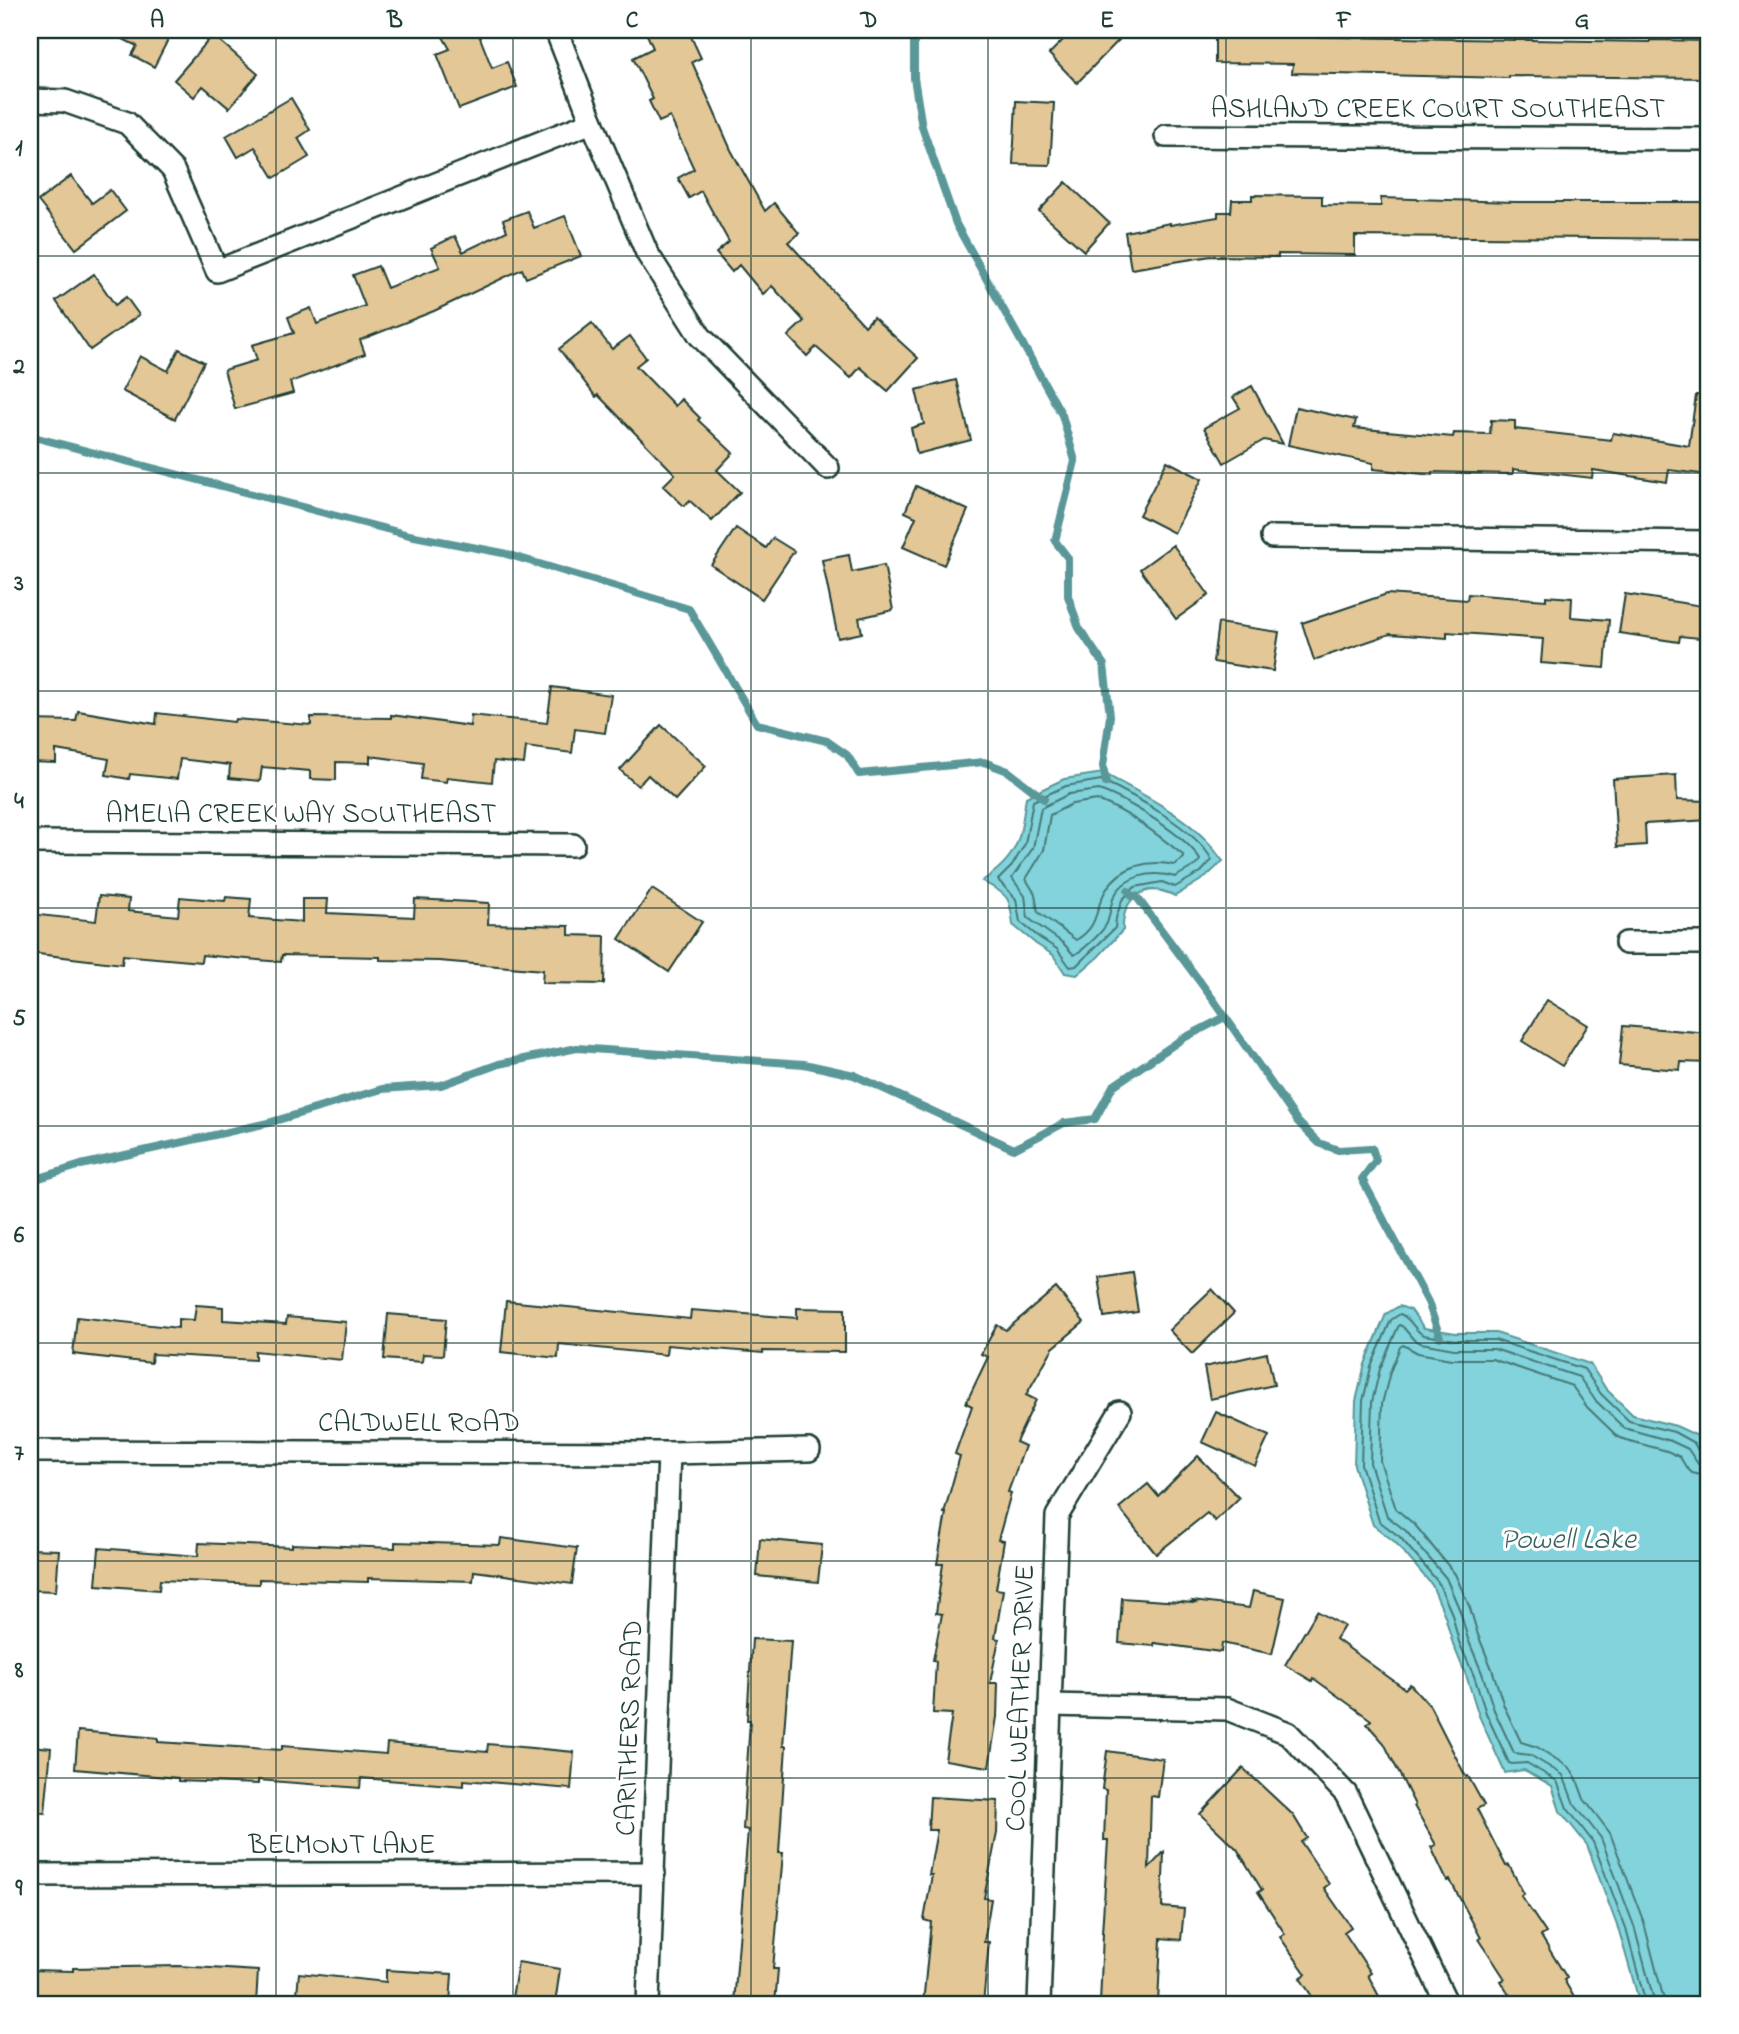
<svg xmlns="http://www.w3.org/2000/svg" width="1739" height="2034" viewBox="0 0 1739 2034" font-family="'Indie Flower',sans-serif">
<style>
.water{fill:#82d3db;stroke:#5a9798;stroke-width:2}
.lines{fill:none;stroke-linecap:round;stroke-linejoin:round}
.shore{stroke:#477977;stroke-width:2}
.stream{stroke:#5a9798;stroke-width:8}
.building{fill:#e3c797;stroke:#1f3d34;stroke-width:2}
.street-casing{stroke:#1f3d34;stroke-width:26}
.street{stroke:#fff;stroke-width:21}
.grid{fill:none;stroke:#1f3d34;stroke-width:2;stroke-opacity:0.55}
.labels{text-anchor:middle;dominant-baseline:central;stroke-width:6;stroke-linejoin:round;paint-order:stroke}
.street-label{font-size:28px;fill:#1f3d34;stroke:#fff}
.water-label{font-size:30px;font-style:italic;fill:#38625e;stroke:#fff}
.neatline{fill:none;stroke:#1f3d34;stroke-width:2.5}
.grid-label{font-size:23px;text-anchor:middle;font-weight:bold;fill:#1f3d34}
</style>
<rect width="100%" height="100%" fill="#fff"/>
<filter id="ink" filterUnits="userSpaceOnUse"><feTurbulence type="fractalNoise" baseFrequency=".0143" numOctaves="2"/><feDisplacementMap in="SourceGraphic" scale="14" xChannelSelector="R" yChannelSelector="G"/><feConvolveMatrix kernelMatrix="1 2 1 2 8 2 1 2 1" color-interpolation-filters="sRGB"/></filter>
<g filter="url(#ink)">
<g class="water">
<path d="M1103,773C1135,790 1181,813 1205,839C1212,846 1217,854 1223,861L1206,877L1175,896C1146,881 1122,897 1123,930L1098,957L1077,975L1065,973L1053,955L1036,944L1013,925C1010,895 1008,896 982,881C1020,856 1020,838 1026,797L1064,779Z"/>
<path d="M1399,1306L1411,1310L1424,1328L1456,1333H1496L1590,1364L1606,1389L1633,1415L1676,1426L1700,1437L1709,1457V2004H1640L1619,1931L1587,1845L1560,1811L1552,1786L1524,1770L1505,1773L1479,1716L1467,1678L1453,1644L1445,1616L1432,1585L1395,1542L1373,1525L1354,1465L1356,1401L1365,1364L1386,1314Z"/>
</g>
<g class="lines">
<g class="shore">
<path d="M1101,780C1133,795 1196,829 1212,860L1201,872L1175,887L1162,882L1135,887L1122,900L1116,918L1115,928L1076,966L1070,967L1057,949L1040,938L1020,922L1016,899L998,880L1012,866L1025,844L1033,801L1066,786Z"/>
<path d="M1099,790C1125,799 1188,836 1200,860L1196,865L1175,877C1153,870 1123,875 1113,899C1110,907 1110,918 1106,925C1100,935 1082,951 1074,955L1063,943L1028,918L1025,896L1012,878L1033,848L1041,808L1069,794Z"/>
<path d="M1097,800C1129,812 1157,834 1183,855L1184,858L1174,865C1149,859 1120,866 1106,890C1094,909 1100,926 1076,940L1038,912L1035,894L1026,879L1044,850L1050,815L1072,804Z"/>
<path d="M1646,2004L1626,1929L1593,1842L1567,1808L1557,1781L1527,1763L1512,1764L1509,1763L1486,1713L1474,1676L1459,1642L1452,1614L1438,1582L1400,1537L1379,1521L1361,1464L1363,1401L1371,1367L1391,1320L1400,1314C1411,1318 1413,1329 1423,1335L1456,1340H1495L1584,1369L1601,1394L1629,1421L1674,1432L1694,1443L1701,1456L1709,1458"/>
<path d="M1655,2004L1634,1926L1601,1838L1574,1804L1563,1775L1530,1755L1514,1753L1494,1710L1482,1673L1468,1639L1460,1611L1446,1578L1406,1531L1387,1516L1370,1463L1372,1402L1380,1369L1398,1327L1400,1325L1403,1327L1414,1340L1421,1343L1454,1349H1494L1579,1377L1595,1400L1624,1428L1671,1441L1688,1449L1698,1464L1709,1467"/>
<path d="M1665,2004L1644,1923L1610,1833L1584,1799L1576,1777L1570,1768L1537,1747L1521,1742L1504,1706L1492,1669L1478,1635L1470,1608L1455,1574L1415,1525L1396,1509L1380,1461L1382,1404L1390,1372L1400,1347L1403,1345L1418,1353L1451,1359H1492L1572,1386L1587,1407L1618,1437L1626,1440L1667,1451L1680,1457L1686,1467L1692,1473L1709,1477"/>
</g>
<g class="stream">
<path d="M914,30V78L922,127L956,224L1062,415L1075,461L1055,541L1068,558V596L1079,628L1104,665L1110,716L1103,766L1106,783"/>
<path d="M30,436L409,535L503,553L689,609L757,724L827,741L847,755L859,774L984,762L1008,771L1044,799"/>
<path d="M1128,891L1132,896H1136L1215,1002L1298,1122L1319,1143L1338,1150L1372,1148L1376,1160L1362,1179L1428,1302L1440,1337"/>
<path d="M30,1181L81,1165L268,1123L382,1089L441,1085L499,1064L577,1048L804,1064L854,1075L1014,1149L1064,1123L1095,1119L1113,1086L1182,1039L1225,1017"/>
</g>
</g>
<g class="building">
<path d="M105,30H173L154,67L132,55L137,46Z"/>
<path d="M439,30H477L492,68L507,62L517,87L459,109L437,54L450,49Z"/>
<path d="M645,30H688L701,58L692,62L731,150L765,211L774,203L799,233L788,242L865,326L873,317L918,358L888,391L860,367L851,378L816,347L807,356L788,336L804,321L772,286L763,294L739,265L732,272L716,253L729,242L701,191L689,198L678,178L694,169L670,117L659,122L649,101L653,99L633,58L653,48Z"/>
<path d="M1073,30H1109L1119,40L1077,83L1049,54Z"/>
<path d="M1215,30H1276V36L1650,42V40L1709,41V78L1509,76V78L1292,73L1293,64L1215,63Z"/>
<path d="M213,35L258,74L229,108L203,86L194,97L174,80Z"/>
<path d="M291,98L310,130L298,138L309,157L274,178L255,147L238,157L226,136Z"/>
<path d="M1016,101L1054,103L1050,165L1013,164Z"/>
<path d="M71,176L92,203L110,190L126,211L76,249L38,201Z"/>
<path d="M1066,182L1109,223L1084,251L1039,211Z"/>
<path d="M1252,195L1322,196V205L1381,206V198L1515,202H1709V239L1355,236V255L1278,254V257L1211,256L1131,269L1125,232L1170,223V225L1218,217V212H1231L1232,200H1252Z"/>
<path d="M527,211L534,228L565,216L581,256L526,278L522,269L434,311L360,340L365,354L290,382L293,393L235,409L224,370L257,360L252,345L294,333L288,317L311,308L317,324L365,306L353,275L378,266L387,288L440,267L431,248L455,236L463,252L507,231L503,220Z"/>
<path d="M94,274L115,305L126,297L139,315L90,350L56,301Z"/>
<path d="M592,323L612,349L630,336L646,358L636,366L675,406L681,399L700,418L698,420L733,453L717,470L740,492L712,521L690,501L684,506L663,486L675,474L598,395L596,397L559,349Z"/>
<path d="M179,349L204,362L175,419L122,391L140,356L168,371Z"/>
<path d="M956,380L971,440L917,454L911,428L924,424L916,390Z"/>
<path d="M1252,386L1283,444L1264,440L1224,463L1204,428L1240,408L1233,397Z"/>
<path d="M1696,395L1709,396V475L1669,470L1667,482L1593,470L1592,478L1513,469V474L1433,472V475L1373,469V463L1288,445L1296,407L1356,420L1354,428L1453,437L1454,433L1490,434L1491,420L1515,421V429L1611,440L1613,433L1689,446Z"/>
<path d="M1167,461L1202,479L1174,533L1139,515Z"/>
<path d="M916,486L968,510L944,565L903,547L916,517L905,512Z"/>
<path d="M736,528L766,548L773,538L794,551L762,599L711,565Z"/>
<path d="M1173,545L1209,595L1176,619L1140,569Z"/>
<path d="M849,555L852,572L884,565L893,610L859,618L862,633L838,638L822,560Z"/>
<path d="M1387,594L1467,600L1468,594L1546,600V596L1572,598L1571,617L1609,620L1605,668L1541,663L1543,639L1447,632V638L1390,634L1314,660L1302,623Z"/>
<path d="M1625,594L1709,607V639L1680,636L1679,642L1619,633Z"/>
<path d="M1218,623L1279,632L1273,671L1213,662Z"/>
<path d="M552,687L611,695L605,733L575,729L572,753L526,747L524,764L494,761L492,782L447,777L446,782L421,779L423,763L370,756V763L336,762V780L310,779V771L262,767L260,781L229,778L230,765L180,759L177,779L130,774L129,779L106,775L109,759L56,750V763L30,762V720L76,721L78,711L156,724L157,713L234,722L235,719L311,725V717L391,718V715L470,726L471,715L547,723Z"/>
<path d="M661,725L706,766L675,800L648,775L638,786L620,770Z"/>
<path d="M1676,775L1677,800L1709,801V820L1645,824L1646,845L1617,847L1613,779Z"/>
<path d="M652,889L702,922L669,972L619,939Z"/>
<path d="M99,896L129,899L128,911L178,916L180,897L225,901L226,897L251,899L249,918L302,922V899H328L327,913L414,917L415,899L489,903L488,924L569,926V935L605,936L604,984L542,983L543,970L439,961L380,960V957L282,955L281,962L202,955L201,962L123,955L122,964L30,953V914L96,921Z"/>
<path d="M1547,1000L1588,1025L1562,1066L1522,1041Z"/>
<path d="M1623,1026L1709,1033V1063L1681,1062L1680,1070L1619,1065Z"/>
<path d="M1132,1272L1138,1312L1104,1317L1098,1277Z"/>
<path d="M1056,1288L1084,1322L1053,1348L1026,1395L1036,1400L1016,1442L1025,1446L1008,1492L1011,1493L998,1540L1004,1541L996,1589L1003,1590L995,1638L999,1639L990,1683H998L997,1717L989,1767L945,1760L952,1714L933,1713L936,1661L933,1660L942,1614L936,1613L943,1564H937L946,1513H944L960,1456L955,1454L972,1406L966,1403L988,1357L981,1354L997,1325L1006,1330Z"/>
<path d="M1212,1289L1234,1313L1192,1354L1169,1330Z"/>
<path d="M506,1301L690,1319L691,1310L797,1318V1308L845,1309V1352L763,1351V1353L667,1345L666,1355L559,1344L558,1358L501,1352Z"/>
<path d="M196,1305L223,1307V1320L286,1324L287,1317L346,1322L342,1360L255,1351V1360L152,1354L151,1363L73,1354L77,1317L178,1328V1319L194,1320Z"/>
<path d="M388,1314L446,1319L443,1355L423,1354L422,1362L384,1359Z"/>
<path d="M1267,1353L1274,1385L1210,1399L1204,1367Z"/>
<path d="M1216,1412L1269,1436L1255,1466L1202,1442Z"/>
<path d="M1198,1456L1239,1498L1215,1521L1207,1513L1156,1554L1119,1508L1148,1484L1158,1496Z"/>
<path d="M501,1538L577,1548L572,1584L474,1571L473,1581L368,1578V1582L259,1579V1584L160,1580L159,1590L96,1585L99,1548L198,1556L199,1543L292,1547V1544L395,1548V1542L500,1545Z"/>
<path d="M760,1539L822,1545L818,1582L757,1576Z"/>
<path d="M30,1549L59,1550L56,1591L30,1590Z"/>
<path d="M1253,1591L1285,1598L1272,1654L1222,1643L1221,1652L1154,1643V1646L1119,1643L1122,1598L1195,1603L1193,1601L1249,1608Z"/>
<path d="M1317,1611L1344,1626L1336,1639L1405,1689L1410,1684L1430,1706L1466,1777L1468,1776L1484,1805L1477,1809L1506,1866L1509,1865L1524,1894L1521,1896L1546,1933L1541,1936L1567,1978L1564,1980L1578,2004H1515L1501,1981L1505,1979L1479,1939L1481,1938L1450,1880L1447,1881L1431,1847L1436,1845L1414,1806L1415,1805L1384,1743L1367,1724L1371,1720L1313,1678L1312,1681L1285,1665Z"/>
<path d="M752,1639L791,1641L783,1746H786L779,1853H783L773,1969H778L775,2004H734L748,1830L743,1829L750,1720H747Z"/>
<path d="M78,1731L158,1738V1742L282,1750V1746L386,1754L387,1743L487,1752L488,1744L574,1752L571,1789L464,1780V1786L361,1778L360,1788L258,1780V1784L178,1781V1778L75,1769Z"/>
<path d="M30,1746L51,1748L45,1813L30,1812Z"/>
<path d="M1107,1751L1163,1759L1158,1797L1151,1796L1149,1868L1164,1852L1162,1907L1184,1909L1181,1940L1161,1938L1158,2004H1100L1103,1933H1102L1108,1840H1104L1106,1790L1102,1789Z"/>
<path d="M1243,1768L1293,1815L1307,1838L1301,1842L1329,1884L1324,1888L1351,1927L1344,1932L1371,1973L1368,1975L1383,2004H1317L1300,1978L1306,1974L1280,1937L1285,1934L1258,1892L1262,1890L1237,1849L1200,1814Z"/>
<path d="M930,1797L998,1801L997,1833L984,1898L991,1899L984,1942H989L983,2004H923L931,1922L924,1920L932,1875H929L937,1830H928Z"/>
<path d="M518,1962L560,1969L555,2004H511Z"/>
<path d="M178,1966L258,1971L256,2004H182L152,2002V2004H30V1970L73,1971V1968Z"/>
<path d="M386,1970L452,1974L450,2004H296L299,1973L386,1982Z"/>
</g>
<g class="lines">
<g class="street-casing">
<g id="street">
<path d="M556,30L592,122L647,253L700,336L828,468"/>
<path d="M30,100L65,101L127,123L173,170L217,271L592,122"/>
<path d="M1166,136L1709,139"/>
<path d="M1272,537L1709,542"/>
<path d="M30,842L573,845"/>
<path d="M1626,943H1709"/>
<path d="M30,1451L669,1453L809,1450"/>
<path d="M1050,1705L1227,1709L1288,1733L1346,1794L1447,2004"/>
<path d="M30,1875L654,1873"/>
<path d="M648,2004L669,1453"/>
<path d="M1039,2004L1057,1516L1120,1412"/>
</g>
</g>
<use href="#street" class="street"/>
</g>
</g>
<path class="grid" d="M276,30V2004M513,30V2004M751,30V2004M988,30V2004M1226,30V2004M1463,30V2004M30,256H1709M30,473H1709M30,691H1709M30,908H1709M30,1126H1709M30,1343H1709M30,1561H1709M30,1778H1709"/>
<g class="labels">
<g class="street-label">
<text x="1438" y="110">ASHLAND CREEK COURT SOUTHEAST</text>
<text x="301" y="815">AMELIA CREEK WAY SOUTHEAST</text>
<text x="419" y="1424">CALDWELL ROAD</text>
<text transform="translate(1022 1698) rotate(-88)">COOL WEATHER DRIVE</text>
<text transform="translate(631 1728) rotate(-88)">CARITHERS ROAD</text>
<text x="342" y="1846">BELMONT LANE</text>
</g>
<g class="water-label">
<text x="1568" y="1541">Powell Lake</text>
</g>
</g>
<rect width="1739" height="2034" fill="none" stroke="#fff" stroke-width="77"/>
<rect x="38" y="38" width="1662" height="1958" class="neatline"/>
<g class="grid-label">
<text x="157" y="27">A</text>
<text x="395" y="27">B</text>
<text x="632" y="27">C</text>
<text x="869" y="27">D</text>
<text x="1107" y="27">E</text>
<text x="1344" y="27">F</text>
<text x="1582" y="27">G</text>
<text x="19" y="155">1</text>
<text x="19" y="373">2</text>
<text x="19" y="590">3</text>
<text x="19" y="808">4</text>
<text x="19" y="1025">5</text>
<text x="19" y="1242">6</text>
<text x="19" y="1460">7</text>
<text x="19" y="1677">8</text>
<text x="19" y="1895">9</text>
</g>
</svg>
